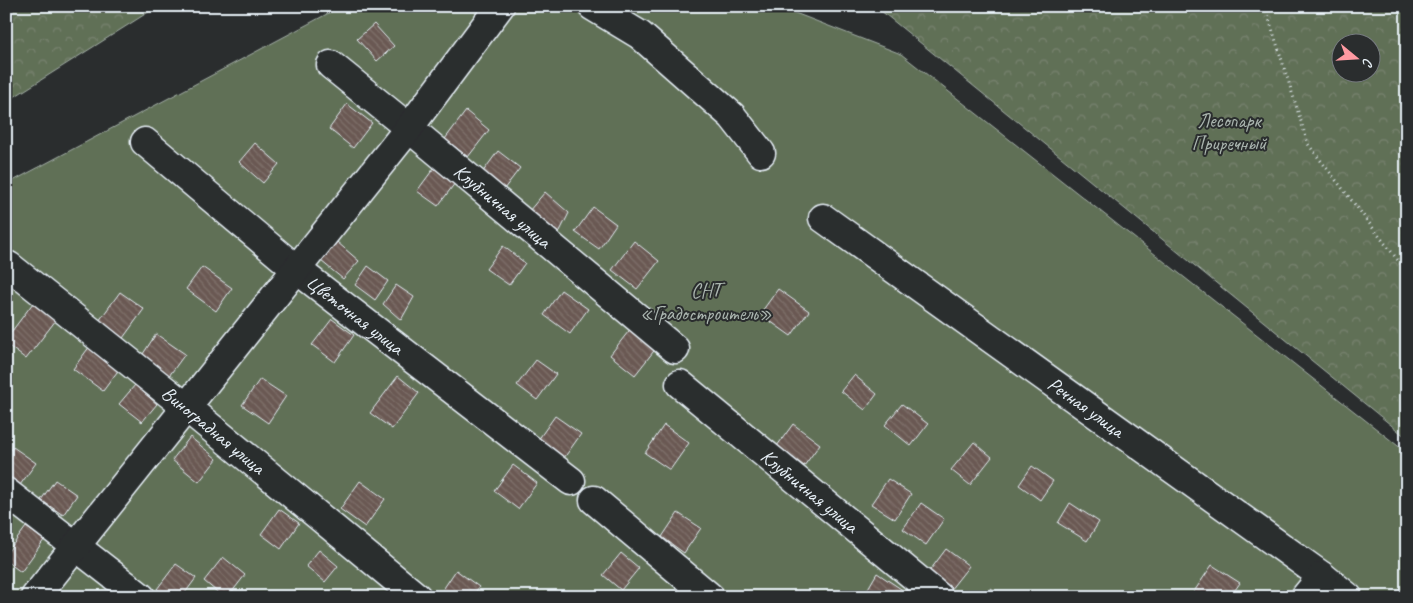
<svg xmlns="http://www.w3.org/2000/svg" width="1413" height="603" viewBox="0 0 1413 603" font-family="Caveat,sans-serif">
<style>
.forest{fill:url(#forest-crowns);stroke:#a4b0a8;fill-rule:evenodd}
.green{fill:#616f57;stroke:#a4b0a8}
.building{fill:url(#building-back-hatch);stroke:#e8f1f8}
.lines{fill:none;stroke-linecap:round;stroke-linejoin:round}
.minor-casing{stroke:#e8f1f8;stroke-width:31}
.path{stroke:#e8f1f8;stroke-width:3;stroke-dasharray:1 4;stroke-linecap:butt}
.minor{stroke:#2a2d2e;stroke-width:28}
.labels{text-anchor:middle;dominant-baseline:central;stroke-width:4;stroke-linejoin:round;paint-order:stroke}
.park-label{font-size:20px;fill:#abb6b0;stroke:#2a2d2e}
.street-label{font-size:20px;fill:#e8f1f8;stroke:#2a2d2e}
</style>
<defs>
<pattern id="forest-crowns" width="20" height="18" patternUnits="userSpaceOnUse" patternTransform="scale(1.25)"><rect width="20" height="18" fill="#616f57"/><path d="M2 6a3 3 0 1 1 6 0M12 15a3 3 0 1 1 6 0" fill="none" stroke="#788470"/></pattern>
<pattern id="building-back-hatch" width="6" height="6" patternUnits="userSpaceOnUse" patternTransform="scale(1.25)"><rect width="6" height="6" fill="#6a5952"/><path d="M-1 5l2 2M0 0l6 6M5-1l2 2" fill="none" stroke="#7f716c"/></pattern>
</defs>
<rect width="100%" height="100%" fill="#2a2d2e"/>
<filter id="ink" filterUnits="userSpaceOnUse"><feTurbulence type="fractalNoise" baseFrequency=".02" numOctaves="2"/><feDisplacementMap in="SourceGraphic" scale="10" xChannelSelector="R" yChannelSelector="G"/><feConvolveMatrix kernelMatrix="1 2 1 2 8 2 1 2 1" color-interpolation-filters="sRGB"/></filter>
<g filter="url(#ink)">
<g class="forest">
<path d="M6,6H158L6,102Z"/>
<path d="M875,6H1407V438ZM1340,42H1370V72H1340Z"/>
</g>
<path class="green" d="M342,6H777L901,54L1407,453V597H6V188L11,182Z"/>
<g class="building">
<path d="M374,24L394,46L377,61L357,39Z"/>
<path d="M347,104L372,123L353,148L329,129Z"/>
<path d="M466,111L489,130L468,157L445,139Z"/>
<path d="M255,143L279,164L263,183L239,162Z"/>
<path d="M498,151L520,168L504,189L482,173Z"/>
<path d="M434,168L455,183L438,206L417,191Z"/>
<path d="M545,192L569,213L558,235L529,211Z"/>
<path d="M593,207L616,224L599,249L575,232Z"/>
<path d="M634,241L659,261L637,289L612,270Z"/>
<path d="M337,242L359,261L343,279L321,261Z"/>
<path d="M503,246L525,263L509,285L486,269Z"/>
<path d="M368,266L388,281L375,300L355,285Z"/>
<path d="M202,267L232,288L216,311L186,289Z"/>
<path d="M396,285L414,297L401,320L383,304Z"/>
<path d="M778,289L809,311L791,336L760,314Z"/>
<path d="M561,290L588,309L570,334L544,315Z"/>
<path d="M120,292L144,309L123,338L99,321Z"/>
<path d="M33,303L56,320L26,359L6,344V339Z"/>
<path d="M332,319L354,335L335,362L312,345Z"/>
<path d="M632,327L657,347L635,375L610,355Z"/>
<path d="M156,334L185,354L169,376L141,357Z"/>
<path d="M90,346L120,368L103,391L73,369Z"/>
<path d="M536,360L556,374L537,400L517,385Z"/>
<path d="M854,375L877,394L865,410L841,391Z"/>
<path d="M398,376L419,393L392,429L370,413Z"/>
<path d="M260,379L286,396L268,423L242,405Z"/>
<path d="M135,385L157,404L142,422L119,404Z"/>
<path d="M902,404L928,424L911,446L885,425Z"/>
<path d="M555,416L581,434L564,458L538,440Z"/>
<path d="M793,424L820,444L804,466L777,446Z"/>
<path d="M664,425L689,443L670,470L645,453Z"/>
<path d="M190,437L217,459L199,482L172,460Z"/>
<path d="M974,442L992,457L970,485L951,470Z"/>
<path d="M13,447L36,463L20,485L6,474V457Z"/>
<path d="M513,465L537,483L518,509L494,491Z"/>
<path d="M1032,466L1053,481L1040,500L1019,485Z"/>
<path d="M888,479L911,494L895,519L871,504Z"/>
<path d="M55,480L77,495L63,515L41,500Z"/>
<path d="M360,481L385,499L365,527L340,509Z"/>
<path d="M921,503L944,519L926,545L903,529Z"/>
<path d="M1070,503L1099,522L1087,541L1058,523Z"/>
<path d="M279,509L299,523L281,549L261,534Z"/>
<path d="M678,513L701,528L684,553L662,537Z"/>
<path d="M26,527L44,540L21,572L6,561V554Z"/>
<path d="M946,549L969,566L950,590L928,573Z"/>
<path d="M319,550L338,566L325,582L306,566Z"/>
<path d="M621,553L639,568L621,590L603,575Z"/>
<path d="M223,557L245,575L228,597H223L204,581Z"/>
<path d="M176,564L196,578L182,597H169L157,589Z"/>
<path d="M1212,565L1240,583L1230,597H1199L1193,593Z"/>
<path d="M456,570L479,587L472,597H438Z"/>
<path d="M877,573L904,591L900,597H863Z"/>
<path d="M991,588L1003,597H985Z"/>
<path d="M1152,591L1160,597H1148Z"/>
</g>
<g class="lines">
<g class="minor-casing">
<g id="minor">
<path d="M592,6L640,35L732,116L761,153"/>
<path id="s1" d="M331,65L409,128L675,349"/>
<path id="s2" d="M145,142L296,269L571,481"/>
<path id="s3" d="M823,218L1322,576L1348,597"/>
<path id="s4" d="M9,266L186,407L417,597"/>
<path id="s5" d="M680,384L939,597"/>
<path d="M6,492L141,597"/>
<path d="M594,500L710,597"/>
<path d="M35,597L409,128L500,6"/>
<path d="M1305,597L1322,576"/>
</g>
</g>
<path class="path" d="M1265,6L1308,144L1407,272"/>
<use href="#minor" class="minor"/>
</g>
</g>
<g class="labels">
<g class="park-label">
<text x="1229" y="120">Лесопарк<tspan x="1229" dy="23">Приречный</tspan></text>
<text x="706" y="290">СНТ<tspan x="706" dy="23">«Градостроитель»</tspan></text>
</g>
<g class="street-label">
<text stroke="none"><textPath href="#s1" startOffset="222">Клубничная улица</textPath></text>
<text stroke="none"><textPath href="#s2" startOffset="272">Цветочная улица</textPath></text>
<text stroke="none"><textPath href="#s3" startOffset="324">Речная улица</textPath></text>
<text stroke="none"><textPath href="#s4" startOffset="262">Виноградная улица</textPath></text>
<text stroke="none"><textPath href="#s5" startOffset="168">Клубничная улица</textPath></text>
</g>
</g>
<rect width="1413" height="603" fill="none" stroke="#2a2d2e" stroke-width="25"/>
<rect x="12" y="12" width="1388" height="578" fill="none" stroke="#e8f1f8" stroke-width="2" filter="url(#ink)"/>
<g transform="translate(1356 58) rotate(108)"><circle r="24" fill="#2a2d2e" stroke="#767b7f"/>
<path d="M0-4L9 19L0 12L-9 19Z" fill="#ff9aa2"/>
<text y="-8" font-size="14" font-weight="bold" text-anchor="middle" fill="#e8f1f8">С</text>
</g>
</svg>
